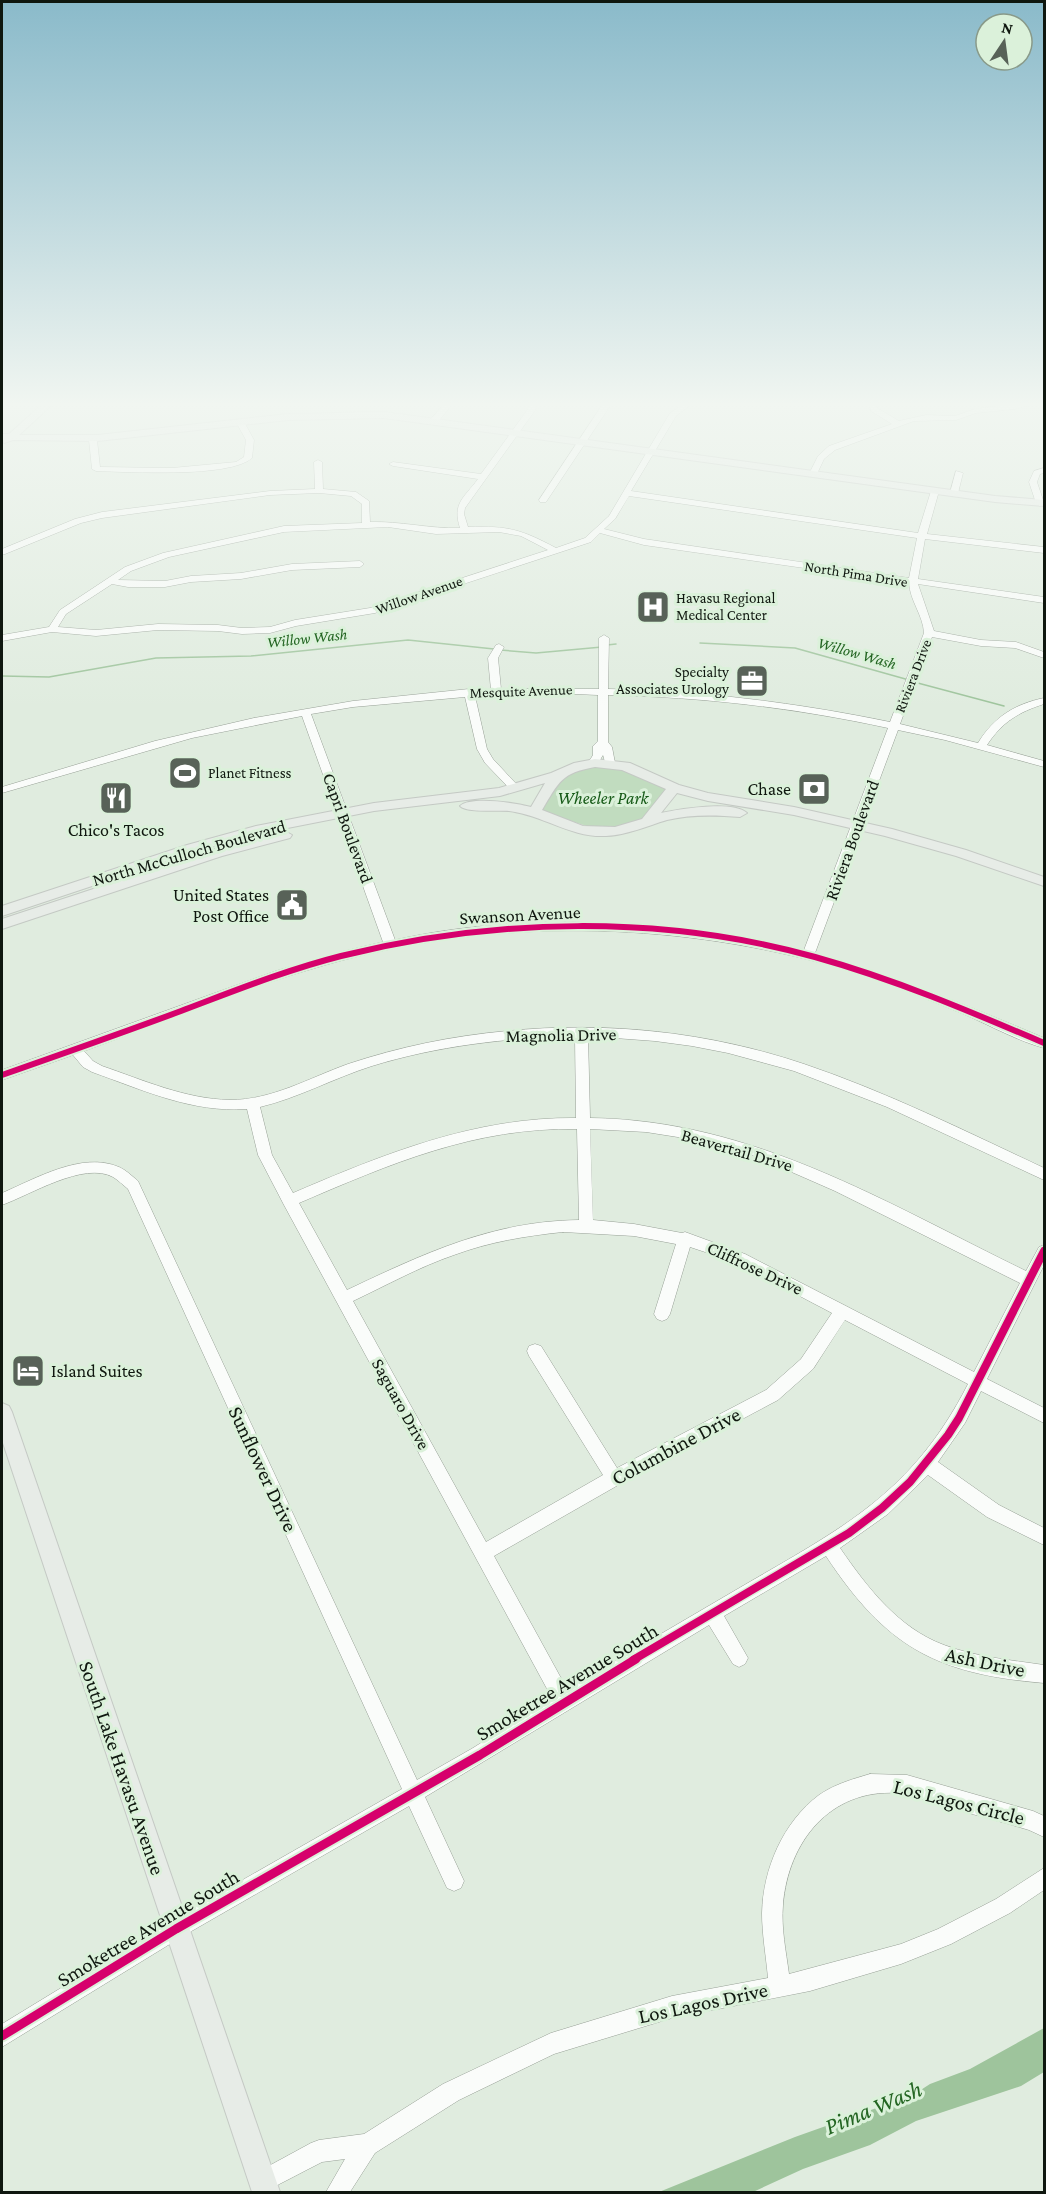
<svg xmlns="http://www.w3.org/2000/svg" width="1046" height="2194" viewBox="0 0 1046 2194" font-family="'Crimson Pro',serif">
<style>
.green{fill:#c1dcbf}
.water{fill:#9ec49c}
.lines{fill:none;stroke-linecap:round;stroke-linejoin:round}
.stream{stroke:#9ec49c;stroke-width:1.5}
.minor-casing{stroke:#97a096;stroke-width:1}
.major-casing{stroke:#c4c9c4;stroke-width:2}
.minor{fill:#fafcfa;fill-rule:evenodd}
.major{fill:#e7ece7;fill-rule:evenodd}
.cycleway-far2-casing{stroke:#dbf1da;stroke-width:10}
.cycleway-far1-casing{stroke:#dbf1da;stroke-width:11}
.cycleway-casing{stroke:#dbf1da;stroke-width:13}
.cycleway-far2{stroke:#d6006c;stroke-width:6}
.cycleway-far1{stroke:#d6006c;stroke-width:8}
.cycleway{stroke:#d6006c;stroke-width:9}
.labels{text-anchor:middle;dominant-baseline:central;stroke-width:6;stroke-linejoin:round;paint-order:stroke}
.far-street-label{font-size:15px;fill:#0f170f;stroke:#dbf1da}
.far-poi-label{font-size:15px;fill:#0f170f;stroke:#dbf1da;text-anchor:start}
.far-water-label{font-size:16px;font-style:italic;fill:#236522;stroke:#dbf1da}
.poi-label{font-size:18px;fill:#0f170f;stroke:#dbf1da;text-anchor:end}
.park-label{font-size:18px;font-style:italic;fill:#165a17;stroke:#dbf1da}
.street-label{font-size:18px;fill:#0f170f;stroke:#dbf1da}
.near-street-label{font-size:21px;fill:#0f170f;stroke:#dbf1da}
.near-water-label{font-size:24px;font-style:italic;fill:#236522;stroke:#dbf1da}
</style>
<rect width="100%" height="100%" fill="#e0ecdf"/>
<path class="green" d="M591,766L617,768L667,789C660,798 652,810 643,818C614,843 571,820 542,810L562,777Z"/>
<path class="water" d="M1044,2028V2072L1021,2086L916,2121L870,2145L803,2169L753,2192H659L795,2137L913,2095L930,2084L970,2069Z"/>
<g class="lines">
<g class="stream">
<path d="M700,643L795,648L909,680"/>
<path d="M607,645L616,644"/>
<path d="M500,650L536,653L602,647"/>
<path d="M2,676L49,677L156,658L251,656L408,640L494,649"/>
<path d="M914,682L1004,706"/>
</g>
<g class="minor-casing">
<g id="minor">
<path d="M446,402H454L437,423H431V419Z"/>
<path d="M529,402H535L536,409L465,508L464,514L468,527C509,526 520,529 556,548L585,538L609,516L670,413L687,402H694L676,416L631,491L918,533L931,491L935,489L939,491L927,534L1044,547V553L925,539L918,579L1044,597V603L918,584L934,631L981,640L1016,642L1044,652V658L1015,648L981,646L932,637L900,724L978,743C994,717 1015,704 1044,698V704C1019,712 1002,722 987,745L1044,761V767L945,740L898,730L815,953C894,976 969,1006 1044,1038V1048C1018,1041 991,1026 966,1015C915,994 864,973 810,960C651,920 483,920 325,965C243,988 164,1022 84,1051L93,1061L102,1066C143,1080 185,1099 230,1100C272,1100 309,1078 348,1064C399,1047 452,1036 507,1031C607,1021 709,1032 804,1064C887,1092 965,1131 1044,1168V1180L887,1107L794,1071L728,1053L692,1046L655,1041L588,1036L590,1118C753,1120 884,1202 1026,1271L1039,1247L1044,1245V1265L987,1379L1044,1408V1423L981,1391L965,1423L938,1462L999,1505L1044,1528V1545L987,1517L928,1475L888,1514L840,1548C867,1587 898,1628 944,1645C976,1657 1010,1660 1044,1665V1683C936,1674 886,1647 826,1556L724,1616L748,1658L745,1664L739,1667L733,1664L709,1625L425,1797L464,1881L461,1888L454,1891L447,1888L409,1806L183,1936L2,2047V2024L169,1922L402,1789L128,1189C123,1185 118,1180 113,1177C84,1161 30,1195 2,1205V1193C35,1179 82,1151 119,1167C126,1170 132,1176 138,1181L417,1780L473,1748L552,1698L284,1205L258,1155L247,1109C192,1113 143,1090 92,1072L83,1067L73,1055L2,1080V1070L276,971L341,952L383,942L302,716L192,738L2,793V787L155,741L254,718L353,701L469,689L491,690L488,658L496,645L499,644L504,647L498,658L501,689H599V638L604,635L609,638L608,689C703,691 798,703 890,722L924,633C923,615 910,601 909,583L644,545L600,533L591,542L375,613L296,626L270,633L242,634L218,631L158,630L96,636L52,632L2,641V635L49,627L60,610L125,567L163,553L284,526L362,523V504L351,496L319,493L270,495L102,518L81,523L5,554L2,555V549L75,519L102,512L270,491L315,489L314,462L318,460L322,462L323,489L356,492L369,501L370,522C400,521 430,529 460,528C452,503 464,498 478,479L393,466L389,464L393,462L481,474L528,409ZM629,496L917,538L909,578L644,539L604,529L615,519ZM388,527L436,534L499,532L521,536L548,550L370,608L295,620L270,627L242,628L218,625L158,624L96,630L58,627L66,614L112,584L128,587H165L191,582L241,579L292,570L360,567L364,564L360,561L292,564L241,573L191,576L165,581L118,580L131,571L169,557L284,532ZM552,693L598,695V741L593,746V755L588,763L593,766L597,765L603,755L606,765L610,766L615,763L612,747L608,742V695C702,697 796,708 888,728L804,950C670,921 530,910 395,940L311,714L353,707L465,697L477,749L485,763L511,790L515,791L520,788L493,759L487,749L475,696ZM575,1036L576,1118C475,1117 384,1154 293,1193L272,1155L260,1107C298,1098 334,1078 372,1066C437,1046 506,1038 575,1036ZM577,1129L579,1220C492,1221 423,1254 347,1290L299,1203C390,1164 475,1127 577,1129ZM590,1129L646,1132L684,1138L755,1156L835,1191L1020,1283L974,1372L745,1254L685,1232L682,1233L634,1224L593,1220ZM563,1232L634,1236L676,1244L654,1314L657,1319L662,1321L667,1319L670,1314L690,1247L735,1262L832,1313L801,1359L766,1390L617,1468L541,1346L535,1344L529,1346L527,1351L529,1356L603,1475L486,1542L353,1301C387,1285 419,1267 454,1255C489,1242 525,1236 563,1232ZM845,1320L968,1384C912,1494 842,1528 741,1587C683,1621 625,1655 567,1689L494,1556L620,1484L778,1400L813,1369Z"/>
<path d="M869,402H875L877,408L899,421L926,415L955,416L975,409L1030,402H1042L1014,409L976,413L956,420L914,421L835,450L824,459L816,476H810L809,474L818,456L829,446L892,424L871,411Z"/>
<path d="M603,404L610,406L546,502H540L539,500Z"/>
<path d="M237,420H243L254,440L252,458C230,478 129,472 96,471L92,469L89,440L93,438L97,440L100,467L172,468L236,462L244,457L246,440L236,422Z"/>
<path d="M1044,468V473L1040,474L1037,482L1044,503L1040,506L1036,503L1029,482L1034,471Z"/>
<path d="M956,471L963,473L958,493L954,495L950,493Z"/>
<path d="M870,1774L907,1775L1033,1811L1044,1816V1837L1029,1830C1000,1821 970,1814 941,1805C927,1801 912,1794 897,1793C830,1789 788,1842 783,1905C781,1928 786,1951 789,1974L901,1944L938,1929L996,1899L1044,1868V1890L1010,1913L951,1944L901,1964L810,1991L672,2018L554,2054L459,2100L375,2153L350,2192H326L345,2159L322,2162L264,2192L254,2190L251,2182L254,2174L311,2143L319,2140L364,2134L443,2084L551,2033L672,1996L768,1978C766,1956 762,1934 762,1913C763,1869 783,1822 819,1795C835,1784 853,1779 870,1774Z"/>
</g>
</g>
<g class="major-casing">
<g id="major">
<path d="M45,402H55L19,435H98L288,414L384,412L995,496L1044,500V506L995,502L384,418L288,420L98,441L13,440L4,443L2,434H9Z"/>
<path d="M595,759L630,763L679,785L708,793L794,807L892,829L966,850L1044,877V886L956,856L885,836L794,815L708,801L677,793L661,813C679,809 733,800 747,813L740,817C716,815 691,814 667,820C647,826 627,835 606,836C571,838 543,815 509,811C497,810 467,813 460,806C471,796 516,803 531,807L545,783L500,796L374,811L257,834L197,851L2,916V906L187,845L256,826L374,803L499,788L551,773L574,763ZM595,767L622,770L666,789L642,819L615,827L583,826L542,810C559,782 561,773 595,767Z"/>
<path d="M285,831L292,835L290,838L222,856L2,929V919L212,850Z"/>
<path d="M2,1403L9,1406L12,1412L280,2192H252L2,1440Z"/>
</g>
</g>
<use href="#minor" class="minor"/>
<use href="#major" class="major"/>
<g class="cycleway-far2-casing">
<path id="cycleway-far2" d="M2,1075C62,1054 122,1033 181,1011C234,991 286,970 341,956C495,918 661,914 815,957C894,979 969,1011 1044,1043"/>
</g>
<g class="cycleway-far1-casing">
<path id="cycleway-far1" d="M633,1660L849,1533L882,1508L910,1482L948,1435L959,1418L1044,1251"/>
</g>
<g class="cycleway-casing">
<path id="cycleway" d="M2,2036L176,1929L480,1755L636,1659"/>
</g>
<use href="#cycleway-far2" class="cycleway-far2"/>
<use href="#cycleway-far1" class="cycleway-far1"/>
<use href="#cycleway" class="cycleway"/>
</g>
<linearGradient id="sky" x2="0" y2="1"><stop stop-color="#8abaca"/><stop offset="0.57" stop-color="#f1f6f1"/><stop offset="1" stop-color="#f1f6f1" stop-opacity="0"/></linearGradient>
<rect width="1046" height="709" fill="url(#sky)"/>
<defs>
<g id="hospital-square" transform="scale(1.725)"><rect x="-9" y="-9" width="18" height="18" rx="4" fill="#586258" stroke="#dbf1da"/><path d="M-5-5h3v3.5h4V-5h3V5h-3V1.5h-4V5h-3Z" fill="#fff"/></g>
<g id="office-square" transform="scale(1.725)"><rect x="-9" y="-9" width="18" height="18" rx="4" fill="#586258" stroke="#dbf1da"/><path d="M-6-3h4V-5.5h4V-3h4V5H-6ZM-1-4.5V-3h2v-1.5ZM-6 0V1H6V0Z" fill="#fff"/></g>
<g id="stadium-square" transform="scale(1.725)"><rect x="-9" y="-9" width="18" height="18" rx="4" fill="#586258" stroke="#dbf1da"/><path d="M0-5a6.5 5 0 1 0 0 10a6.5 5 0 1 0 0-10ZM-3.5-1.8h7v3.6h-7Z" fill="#fff"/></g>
<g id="bank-square" transform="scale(1.725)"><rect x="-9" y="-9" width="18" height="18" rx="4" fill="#586258" stroke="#dbf1da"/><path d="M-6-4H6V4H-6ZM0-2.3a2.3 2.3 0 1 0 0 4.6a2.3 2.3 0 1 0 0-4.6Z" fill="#fff"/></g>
<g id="restaurant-square" transform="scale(1.725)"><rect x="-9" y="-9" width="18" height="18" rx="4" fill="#586258" stroke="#dbf1da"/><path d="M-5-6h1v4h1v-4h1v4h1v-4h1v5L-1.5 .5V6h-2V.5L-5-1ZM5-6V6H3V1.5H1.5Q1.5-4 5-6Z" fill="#fff"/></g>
<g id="civic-square" transform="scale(1.725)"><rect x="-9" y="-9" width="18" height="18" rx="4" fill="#586258" stroke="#dbf1da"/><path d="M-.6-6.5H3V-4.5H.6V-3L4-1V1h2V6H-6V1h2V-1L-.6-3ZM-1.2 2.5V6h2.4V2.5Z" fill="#fff"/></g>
<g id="hotel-square" transform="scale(1.725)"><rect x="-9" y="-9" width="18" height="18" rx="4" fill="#586258" stroke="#dbf1da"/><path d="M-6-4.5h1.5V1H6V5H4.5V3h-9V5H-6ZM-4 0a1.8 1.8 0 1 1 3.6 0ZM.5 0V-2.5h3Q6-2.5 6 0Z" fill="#fff"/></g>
</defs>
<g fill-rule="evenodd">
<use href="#hospital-square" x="653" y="607"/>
<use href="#office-square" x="752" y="681"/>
<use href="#stadium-square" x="185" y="773"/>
<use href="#bank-square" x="814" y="789"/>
<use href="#restaurant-square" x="116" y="798"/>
<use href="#civic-square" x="292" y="905"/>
<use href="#hotel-square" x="28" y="1371"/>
</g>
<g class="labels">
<g class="far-street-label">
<text transform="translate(856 574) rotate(9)">North Pima Drive</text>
<text transform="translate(419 595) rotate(-19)">Willow Avenue</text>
<text transform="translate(913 676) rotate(-69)">Riviera Drive</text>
<text transform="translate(521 691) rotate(-2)">Mesquite Avenue</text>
</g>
<g class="far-poi-label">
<text x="676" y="598">Havasu Regional<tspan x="676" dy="17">Medical Center</tspan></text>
<text x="729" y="672" text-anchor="end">Specialty<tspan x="729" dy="17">Associates Urology</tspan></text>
<text x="208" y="773">Planet Fitness</text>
</g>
<g class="far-water-label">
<text transform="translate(307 638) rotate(-6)">Willow Wash</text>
<text transform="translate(857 653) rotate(16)">Willow Wash</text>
</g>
<g class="poi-label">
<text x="791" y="789">Chase</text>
<text x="116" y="830" text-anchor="middle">Chico's Tacos</text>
<text x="269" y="895">United States<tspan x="269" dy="21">Post Office</tspan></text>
<text x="51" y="1371" text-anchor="start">Island Suites</text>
</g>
<g class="park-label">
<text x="603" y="798">Wheeler Park</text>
</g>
<g class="street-label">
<text transform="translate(348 828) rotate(70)">Capri Boulevard</text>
<text transform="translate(852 840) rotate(-70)">Riviera Boulevard</text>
<text transform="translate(189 853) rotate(-16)">North McCulloch Boulevard</text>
<text transform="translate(520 915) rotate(-3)">Swanson Avenue</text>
<text transform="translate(561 1035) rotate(-1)">Magnolia Drive</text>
<text transform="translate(737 1150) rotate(16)">Beavertail Drive</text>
<text transform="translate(755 1268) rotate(25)">Cliffrose Drive</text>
<text transform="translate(401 1404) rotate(61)">Saguaro Drive</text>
</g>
<g class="near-street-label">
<text transform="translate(676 1446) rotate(-28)">Columbine Drive</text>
<text transform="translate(263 1469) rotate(65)">Sunflower Drive</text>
<text transform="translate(985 1662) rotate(12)">Ash Drive</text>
<text transform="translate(567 1682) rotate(-31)">Smoketree Avenue South</text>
<text transform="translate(122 1768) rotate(71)">South Lake Havasu Avenue</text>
<text transform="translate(959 1802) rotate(14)">Los Lagos Circle</text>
<text transform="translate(148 1928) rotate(-31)">Smoketree Avenue South</text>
<text transform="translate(703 2003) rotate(-12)">Los Lagos Drive</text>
</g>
<g class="near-water-label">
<text transform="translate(873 2107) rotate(-23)">Pima Wash</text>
</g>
</g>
<rect width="1046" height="2194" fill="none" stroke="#0f170f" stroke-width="6"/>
<g transform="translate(1004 42) rotate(13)"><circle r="28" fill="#dbf1da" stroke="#899a89" stroke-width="1.5"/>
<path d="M0-4.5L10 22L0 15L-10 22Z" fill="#586258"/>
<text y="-9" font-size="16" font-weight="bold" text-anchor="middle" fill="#0f170f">N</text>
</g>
</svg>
